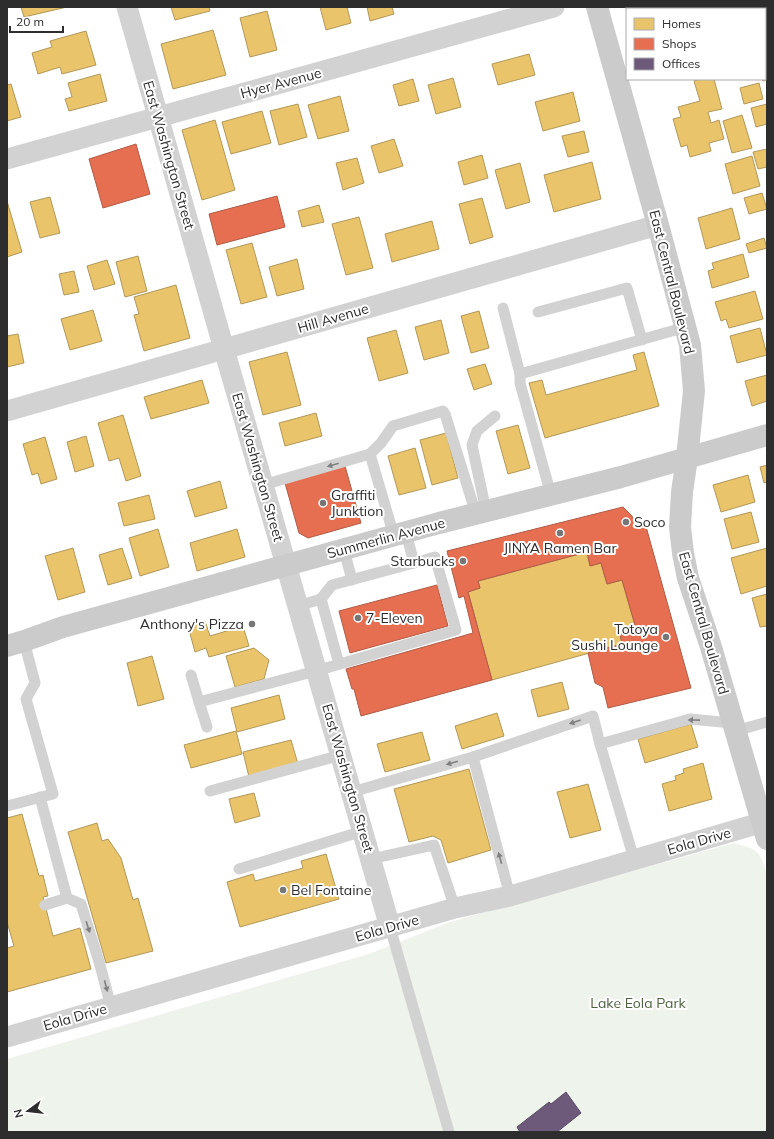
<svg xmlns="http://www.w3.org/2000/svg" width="774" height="1139" viewBox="0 0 774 1139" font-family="Mulish,sans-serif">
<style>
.green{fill:#eef3ec}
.homes{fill:#e9c46a;stroke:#b19758}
.shops{fill:#e76f51;stroke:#af5b46}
.offices{fill:#6d597a;stroke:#5a4c63}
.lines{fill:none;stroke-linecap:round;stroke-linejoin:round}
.lane{stroke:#d2d2d2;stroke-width:11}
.street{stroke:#d2d2d2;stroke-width:21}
.secondary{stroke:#cbcbcb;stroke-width:22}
.oneway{fill:#808080}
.poi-dot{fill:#767676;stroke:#fff;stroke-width:1.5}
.labels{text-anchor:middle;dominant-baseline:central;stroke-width:4;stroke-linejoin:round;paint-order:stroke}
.street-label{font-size:14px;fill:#2d2d2d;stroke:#fff}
.poi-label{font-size:14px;fill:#2d2d2d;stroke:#fff;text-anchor:start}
.park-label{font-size:14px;fill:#4d633f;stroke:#fff}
</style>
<rect width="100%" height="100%" fill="#fff"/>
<path class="green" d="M734,843C758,849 760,851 767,875V1132H7V1059L369,954L450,922Z"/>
<g class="homes">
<path d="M21,7H67L24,17Z"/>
<path d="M171,7H209L210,11L175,20Z"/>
<path d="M320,7H347L351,23L326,30Z"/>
<path d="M367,7H392L394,14L370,21Z"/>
<rect x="715" y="7" width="52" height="2"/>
<path d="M267,11L277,50L250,57L240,18Z"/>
<rect x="765" y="16" width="2" height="39"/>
<path d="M213,30L226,75L173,89L161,44Z"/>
<path d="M86,31L96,65L62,74L60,67L38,74L32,53L52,47L50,41Z"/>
<path d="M529,54L535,75L498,85L492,64Z"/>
<path d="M767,60V80L763,81L762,79H765V61Z"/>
<path d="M100,74L107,101L69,111L65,99L72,97L68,83Z"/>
<path d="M453,78L461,107L436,114L428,85Z"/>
<path d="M413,79L419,101L399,106L393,85Z"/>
<path d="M700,79H714L722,109L708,112L711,123L719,120L724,139L709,143L711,151L690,157L687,145L681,147L673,119L681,117L678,107L700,101L694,81Z"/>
<path d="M759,83L763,99L744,104L740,88Z"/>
<path d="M11,84L21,117L7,121V85Z"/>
<path d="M573,92L580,121L543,131L535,102Z"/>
<path d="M340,96L349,131L318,139L308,105Z"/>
<path d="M298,104L307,137L279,145L270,111Z"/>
<path d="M767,104V124L756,127L751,108Z"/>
<path d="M262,111L271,143L231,154L222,122Z"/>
<path d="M742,115L752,148L732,153L723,121Z"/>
<path d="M215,120L235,190L202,200L182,130Z"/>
<path d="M584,131L589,152L568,157L562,136Z"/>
<path d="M394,139L403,166L379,173L371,146Z"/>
<path d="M767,149V167L758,169L753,152Z"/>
<path d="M482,155L488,178L464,185L458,162Z"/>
<path d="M752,156L760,186L733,194L725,164Z"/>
<path d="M357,158L364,183L343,190L336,163Z"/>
<path d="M592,162L601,199L554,212L544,175Z"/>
<path d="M520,163L530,202L506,209L495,170Z"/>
<path d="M762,193L767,209L749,214L744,198Z"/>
<path d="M50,197L60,233L40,238L30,202Z"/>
<path d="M482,198L493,237L470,244L459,204Z"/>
<path d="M7,201L22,252L7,257Z"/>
<path d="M319,205L324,222L302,227L298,211Z"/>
<path d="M732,208L740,239L706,249L698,218Z"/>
<path d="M359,217L373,268L346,275L332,224Z"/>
<path d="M432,221L439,249L392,262L385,234Z"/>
<path d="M764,238L767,248L749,253L746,244Z"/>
<path d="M252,243L267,297L241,304L226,250Z"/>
<path d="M743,254L749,277L712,288L708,271L714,269L712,263Z"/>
<path d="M138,256L147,291L125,297L116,262Z"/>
<path d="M297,259L304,289L277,296L269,267Z"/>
<path d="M107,260L115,284L94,290L87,266Z"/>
<path d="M74,271L79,292L64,295L59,274Z"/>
<path d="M176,285L190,338L144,351L134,315L139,314L134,297Z"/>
<path d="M755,291L763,319L729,328L726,319L721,321L715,302Z"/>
<path d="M93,310L102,341L70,350L61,319Z"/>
<path d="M479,311L489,348L471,353L461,316Z"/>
<path d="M441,320L449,353L424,360L415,327Z"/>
<path d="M760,328L767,355L737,363L730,336Z"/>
<path d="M396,330L408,373L379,381L367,338Z"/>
<path d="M18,334L24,363L7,367V336Z"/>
<path d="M287,352L301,405L263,415L249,362Z"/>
<path d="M644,352L659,406L545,438L529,383L542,380L546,395L637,370L633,355Z"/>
<path d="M485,364L492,384L474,390L467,369Z"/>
<path d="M767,375V401L752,406L745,381Z"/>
<path d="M202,380L209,403L151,419L144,397Z"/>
<path d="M316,413L322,436L285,446L279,423Z"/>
<path d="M123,415L141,476L126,481L119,458L109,461L98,423Z"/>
<path d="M518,425L530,468L508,474L496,431Z"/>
<path d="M446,433L458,478L432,485L420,440Z"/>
<path d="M86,436L94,466L75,472L67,442Z"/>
<path d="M45,437L57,479L41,484L38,473L32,475L23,444Z"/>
<path d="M415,448L426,488L399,495L388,456Z"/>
<path d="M767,465V482L764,483L760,467Z"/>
<path d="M748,475L755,502L721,512L713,485Z"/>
<path d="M220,481L227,508L195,517L187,491Z"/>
<path d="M149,495L155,519L124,526L118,503Z"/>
<path d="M751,512L759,542L732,549L724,519Z"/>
<path d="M158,529L169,567L140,576L129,538Z"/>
<path d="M237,529L245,557L197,571L190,543Z"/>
<path d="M73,548L85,592L58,600L45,556Z"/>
<path d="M122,548L132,578L108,585L99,555Z"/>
<path d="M767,548V586L741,594L731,558Z"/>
<path d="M587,552L590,566L601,563L607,584L622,580L635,625L619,629L622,644L492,680L468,592L480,588L478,581Z"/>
<path d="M767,594V626L760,627L752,598Z"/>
<path d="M205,621L210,636L243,626L249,646L209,657L206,648L195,652L188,626Z"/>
<path d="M254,648L269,660L264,679L235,687L226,656Z"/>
<path d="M152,656L164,699L138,706L127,663Z"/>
<path d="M562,682L569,709L538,717L531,690Z"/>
<path d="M279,695L285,719L237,732L231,708Z"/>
<path d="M497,713L504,736L462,749L455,726Z"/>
<path d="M691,724L698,747L645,763L638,739Z"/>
<path d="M236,731L242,754L191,768L184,745Z"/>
<path d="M422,732L430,760L385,772L377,744Z"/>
<path d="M291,740L298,764L249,777L243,752Z"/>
<path d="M703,763L712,799L669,811L662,784L676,780L675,776L684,773L683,769Z"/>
<path d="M469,769L491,850L448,863L441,840L433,836L409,842L394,789Z"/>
<path d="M588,784L601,830L570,838L557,792Z"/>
<path d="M254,793L260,816L235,823L229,799Z"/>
<path d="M22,814L39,876L43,875L48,896L43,897L53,936L80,928L91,969L7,992V948L14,946L7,922V818Z"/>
<path d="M97,823L102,841L108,839L121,858L133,900L138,898L153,951L106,963L68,832Z"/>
<path d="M326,854L339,899L240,927L227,882L253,874L255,881L303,868L301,861Z"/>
</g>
<g class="shops">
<path d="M136,144L150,194L103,208L89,159Z"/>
<path d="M277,196L285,227L217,245L209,214Z"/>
<path d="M345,466L361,523L308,538L299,533L285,483Z"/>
<path d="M623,507L632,516L636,525L645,523L691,688L608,708L603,687L595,683L588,653L622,644L619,629L635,625L622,580L607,584L601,563L590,566L587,552L478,581L480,588L468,592L492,680L361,716L354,689H352L346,669L473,633L464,596L459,598L447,551Z"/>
<path d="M437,585L448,626L350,653L339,611Z"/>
</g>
<path class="offices" d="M566,1092L581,1113L557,1132H520L517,1127L549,1102L551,1104Z"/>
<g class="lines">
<g class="lane">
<path d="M503,308L520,374L686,327"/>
<path d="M538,312L627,288L642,340"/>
<path d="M520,374V383L551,495"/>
<path d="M370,454L394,536"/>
<path d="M263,485L370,454L381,443L393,426L443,411L445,414L476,514"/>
<path d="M486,511L472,445L477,431L495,416"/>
<path d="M344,550L352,580"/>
<path d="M321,599L332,585L414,563"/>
<path d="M298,606L321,599L339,664"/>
<path d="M191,675L199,702"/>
<path d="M207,727L199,702L316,671L456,630L435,557L414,563L406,533"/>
<path d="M735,731L767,722"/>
<path d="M600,744L634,859"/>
<path d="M473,757L510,896"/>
<path d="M210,791L341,755"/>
<path d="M352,792L473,757L593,716L600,744L690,719L732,723"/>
<path d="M40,797L67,898"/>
<path d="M7,806L53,794L26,699L35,683L24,641"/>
<path d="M371,859L434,845L455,908"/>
<path d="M239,869L363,831"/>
<path d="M45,905L67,898L81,904L100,965L111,1007"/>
<path d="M390,927L449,1132"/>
</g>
<g class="street">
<path d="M127,7L224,349L390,927"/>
<path d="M7,159L554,7"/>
<path d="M7,411L658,225"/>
<path d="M7,1037L455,908L510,896L767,821"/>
</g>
<g class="secondary">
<path d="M597,7L658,225L690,345L694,391L687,458L682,492L680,527L683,553L688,578L711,647L767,839"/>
<path d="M7,646L24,641L63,627L439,523L621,477L767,435"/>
</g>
</g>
<defs><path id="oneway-solid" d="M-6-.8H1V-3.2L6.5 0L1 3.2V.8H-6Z"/></defs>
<g class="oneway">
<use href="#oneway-solid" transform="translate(333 465) rotate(164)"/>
<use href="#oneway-solid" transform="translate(694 720) rotate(-179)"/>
<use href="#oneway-solid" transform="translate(575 722) rotate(161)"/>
<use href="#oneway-solid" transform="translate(452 763) rotate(164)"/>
<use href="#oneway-solid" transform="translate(500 858) rotate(-105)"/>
<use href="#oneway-solid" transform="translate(88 927) rotate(72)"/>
<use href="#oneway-solid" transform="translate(106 986) rotate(75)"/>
</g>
<g class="poi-dot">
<circle cx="323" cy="503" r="4"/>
<circle cx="626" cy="522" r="4"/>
<circle cx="560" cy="533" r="4"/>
<circle cx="463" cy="561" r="4"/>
<circle cx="358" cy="618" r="4"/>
<circle cx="252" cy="624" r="4"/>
<circle cx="666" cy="637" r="4"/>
<circle cx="283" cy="890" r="4"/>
</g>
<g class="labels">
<g class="street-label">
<text transform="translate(281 83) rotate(-15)">Hyer Avenue</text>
<text transform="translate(169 155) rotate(74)">East Washington Street</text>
<text transform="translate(672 282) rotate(76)">East Central Boulevard</text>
<text transform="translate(333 318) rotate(-16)">Hill Avenue</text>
<text transform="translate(258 467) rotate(74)">East Washington Street</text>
<text transform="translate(386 538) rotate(-15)">Summerlin Avenue</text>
<text transform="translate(704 623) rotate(74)">East Central Boulevard</text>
<text transform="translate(348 778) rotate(74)">East Washington Street</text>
<text transform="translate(699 841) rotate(-16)">Eola Drive</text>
<text transform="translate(387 928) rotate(-16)">Eola Drive</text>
<text transform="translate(75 1017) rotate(-16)">Eola Drive</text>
</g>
<g class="poi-label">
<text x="331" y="495">Graffiti<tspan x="331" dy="16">Junktion</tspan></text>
<text x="634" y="522">Soco</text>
<text x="560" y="548" text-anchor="middle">JINYA Ramen Bar</text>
<text x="455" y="561" text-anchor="end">Starbucks</text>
<text x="366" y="618">7-Eleven</text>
<text x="244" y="624" text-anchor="end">Anthony's Pizza</text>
<text x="658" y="629" text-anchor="end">Totoya<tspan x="658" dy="16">Sushi Lounge</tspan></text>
<text x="291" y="890">Bel Fontaine</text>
</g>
<g class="park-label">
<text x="638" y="1003">Lake Eola Park</text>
</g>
</g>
<rect width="774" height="1139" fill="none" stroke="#2d2d2d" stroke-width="16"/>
<rect x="626" y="8" width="140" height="72" fill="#ffffff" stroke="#ababab"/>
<rect x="634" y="18" width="20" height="12" fill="#e9c46a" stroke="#ababab"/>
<text x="662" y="28" font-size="12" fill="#2d2d2d">Homes</text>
<rect x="634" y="38" width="20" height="12" fill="#e76f51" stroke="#ababab"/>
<text x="662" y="48" font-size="12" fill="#2d2d2d">Shops</text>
<rect x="634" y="58" width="20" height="12" fill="#6d597a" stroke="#ababab"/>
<text x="662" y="68" font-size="12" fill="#2d2d2d">Offices</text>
<g transform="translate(28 1111) rotate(255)" stroke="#ffffff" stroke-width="3" paint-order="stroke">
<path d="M0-3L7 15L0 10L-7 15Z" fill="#2d2d2d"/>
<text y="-6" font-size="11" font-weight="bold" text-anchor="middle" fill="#2d2d2d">N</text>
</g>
<path d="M10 26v6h53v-6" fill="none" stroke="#2d2d2d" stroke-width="2"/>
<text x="16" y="26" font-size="12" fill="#2d2d2d" stroke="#ffffff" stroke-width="3" paint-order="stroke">20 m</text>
</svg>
